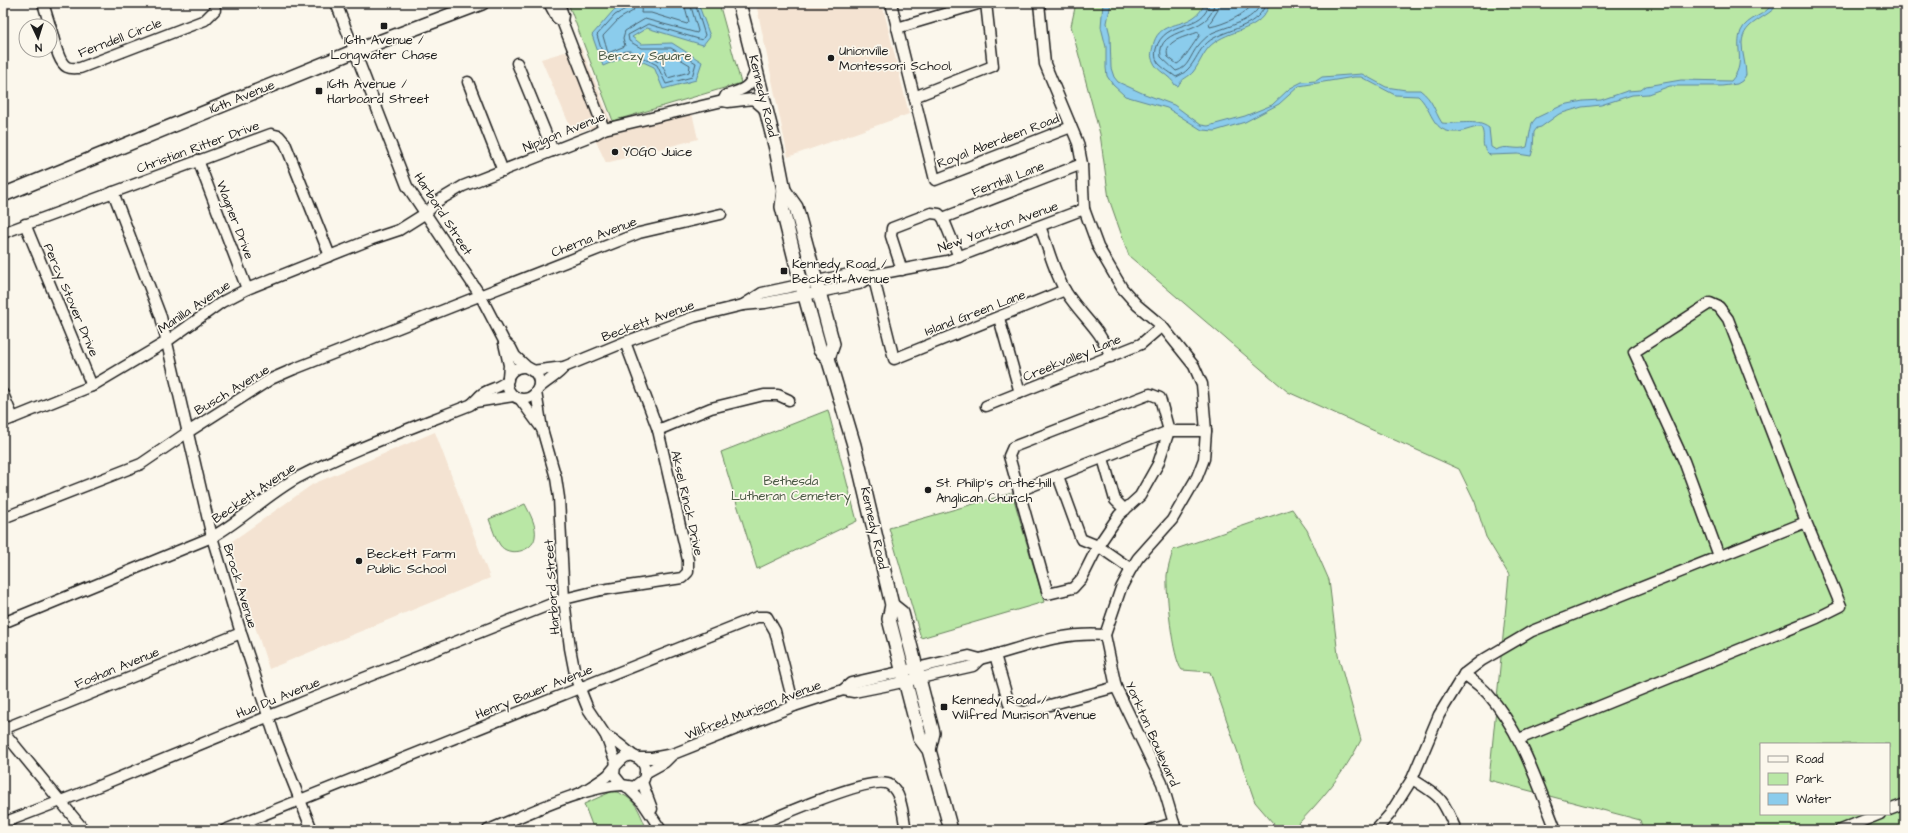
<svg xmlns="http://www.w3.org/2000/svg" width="1908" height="833" viewBox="0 0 1908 833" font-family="'Architects Daughter',sans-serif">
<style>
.built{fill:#f4e3d2}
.green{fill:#b9e7a5;stroke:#6a8260;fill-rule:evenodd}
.water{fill:#8bccec;stroke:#5f8699}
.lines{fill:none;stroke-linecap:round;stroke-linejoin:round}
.shore{stroke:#48626f;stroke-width:1}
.minor-casing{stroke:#1c1c1c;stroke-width:13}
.major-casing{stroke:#1c1c1c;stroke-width:16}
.minor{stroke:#fbf7ec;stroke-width:10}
.major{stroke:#fbf7ec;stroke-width:13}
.poi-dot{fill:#1c1c1c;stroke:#fbf7ec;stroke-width:1.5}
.labels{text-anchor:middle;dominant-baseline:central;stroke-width:3.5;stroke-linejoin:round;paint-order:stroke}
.street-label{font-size:13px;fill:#1c1c1c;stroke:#fbf7ec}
.poi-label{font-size:13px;fill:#1c1c1c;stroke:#fbf7ec;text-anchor:start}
.park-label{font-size:13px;fill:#4b5945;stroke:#fbf7ec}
</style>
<rect width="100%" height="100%" fill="#fbf7ec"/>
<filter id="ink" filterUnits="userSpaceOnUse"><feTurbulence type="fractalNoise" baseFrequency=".025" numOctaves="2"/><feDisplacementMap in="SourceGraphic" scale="8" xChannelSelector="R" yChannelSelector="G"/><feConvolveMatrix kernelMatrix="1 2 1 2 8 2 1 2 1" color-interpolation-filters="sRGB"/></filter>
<g filter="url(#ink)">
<g class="built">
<path d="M756,3H882L909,114L788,157Z"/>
<path d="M581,47L612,124L690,104L698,139L606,163L590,128L573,133L541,59Z"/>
<path d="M435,432L490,578L269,669L228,544L313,484Z"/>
</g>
<g class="green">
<path d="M568,3H719L741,83L613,121Z"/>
<path d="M1076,3H1905V830H1643L1640,820L1489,780L1509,575L1486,537L1475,502L1459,469L1288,392L1129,256L1109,199L1100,134L1071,26ZM1761,744H1889V814H1761Z"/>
<path d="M828,410L857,521L757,569L721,452Z"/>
<path d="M1012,493L1044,602L921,638L889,528Z"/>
<path d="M525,504C530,514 537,526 535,537C533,552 508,557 500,545C495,538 492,527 489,519Z"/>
<path d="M1292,509L1307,530L1329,580L1338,655L1361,740C1344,774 1319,803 1292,830H1279L1255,802L1210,672L1182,670C1172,659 1166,591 1167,575C1168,567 1171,558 1173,550Z"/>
<path d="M613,791C636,797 639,811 647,830H594L584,804Z"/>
</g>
<g class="water">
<path d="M630,3H698L710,36L703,45L647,28L632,37L641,44L672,43L702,62L696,80L663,89L654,67L628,55L603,66L592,35L613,11Z"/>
<path d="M1103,3H1111L1107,23L1110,35L1111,68L1114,77L1118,82L1142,93L1174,105L1201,125L1208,126L1245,116L1272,105L1289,89L1296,85L1302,82L1316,81L1322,77L1362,74L1386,87L1406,90H1420C1434,101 1433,109 1442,123C1457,125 1476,118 1489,128L1491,147L1496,150C1506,144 1516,151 1527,147L1532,123L1536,118L1563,105L1583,101L1601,100L1627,91L1641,90L1646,86L1681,80L1731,81C1747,63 1734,49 1741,31C1747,17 1766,16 1773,3H1779C1768,19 1743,21 1742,43C1742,54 1746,64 1746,75L1742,81L1737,84L1722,86H1670L1648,94L1632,95L1601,105L1582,107L1559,114L1541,127L1537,128L1534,132L1533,149L1531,156L1518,154L1490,155C1478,145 1487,138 1481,127C1471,127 1463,133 1453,132C1431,131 1432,108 1418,96L1395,95L1361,77H1354L1299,86L1279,104L1245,122L1215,131L1202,130L1167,108L1125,96L1113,85L1107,76L1106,68V47L1101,27Z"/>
<path d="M1205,3H1270C1261,31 1235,28 1215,42C1204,49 1201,62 1193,72C1189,77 1182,78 1178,86L1175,85C1170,75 1157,72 1153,61C1150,56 1152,51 1153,46C1158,22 1178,28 1194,17C1199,14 1202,9 1205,3Z"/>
</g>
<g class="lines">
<g class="shore">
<path d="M631,3L629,7L615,15L597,35L604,59L607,60L626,51H630L657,65L666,84L692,77L696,63L671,48H641L629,41L628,35L648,24L702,40L705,35L695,3"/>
<path d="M636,3L633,11L619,19L603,36L608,53L625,46L623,38L625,31L645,19L697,33L698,31L690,3"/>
<path d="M642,3L641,13H651L687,24L689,22L684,3"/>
<path d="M1209,3C1205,32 1164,18 1156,49C1155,55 1155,59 1159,64C1164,69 1171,73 1176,77C1197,69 1195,48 1214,38C1232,28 1259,26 1266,3"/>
<path d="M1214,3C1212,37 1155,24 1161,57L1176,71C1189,68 1190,55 1198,46C1201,42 1207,36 1212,33C1227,26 1254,22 1261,3"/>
<path d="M1220,3L1218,10L1209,24L1210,27C1225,24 1245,15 1254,3"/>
<path d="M1198,32L1200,35C1194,42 1183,62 1177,64L1168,57C1162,40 1187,37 1198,32Z"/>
<path d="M653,53H670L690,65L689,72L668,78L661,62L651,56Z"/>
</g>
<g class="minor-casing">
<g id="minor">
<path d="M43,3L50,26"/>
<path d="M336,3L407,186L480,295L504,341L511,348L515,356L529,369"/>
<path d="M549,3L557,18L562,21"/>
<path d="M559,3L563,15L562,21L604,129"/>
<path d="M891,3L935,180L1071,127"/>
<path d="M1039,3L1045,64L1078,143L1082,164L1084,209L1098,247L1122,288L1137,305L1162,326L1194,366L1202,384L1206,431L1204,459L1197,477L1172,520L1138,558L1131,569L1121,588L1105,635L1116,687L1162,783L1176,830"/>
<path d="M50,26C54,37 57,62 67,67C71,69 76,68 80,68L205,20L215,10L214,3"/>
<path d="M897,28L981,3"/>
<path d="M517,63L553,151"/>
<path d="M468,82L503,171"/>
<path d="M914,97L993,66L986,3"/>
<path d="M723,101L726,95C744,90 751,87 756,69"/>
<path d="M198,160L247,289"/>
<path d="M113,192L161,317L212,537L241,633L276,740L312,830"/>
<path d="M943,218L1082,164"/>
<path d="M25,224L92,386"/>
<path d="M1040,226C1048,247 1054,273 1066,292C1082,317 1100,328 1111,357"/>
<path d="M3,233L271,134L279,136L285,143L330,256"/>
<path d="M902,270L891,236L892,228L931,213L939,214L943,218L959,257"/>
<path d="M873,275L894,359L1065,290"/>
<path d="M743,305L762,293L854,273L873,275L947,261L1084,209"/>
<path d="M999,318L1020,393"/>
<path d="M504,343L509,365L508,377"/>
<circle cx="523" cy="383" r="16"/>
<path d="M532,371L564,367L625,342L694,317L743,305L765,303L859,284L873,275"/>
<path d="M537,390C544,382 559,375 564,367"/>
<path d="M536,392L542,429L556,478L559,498L564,599L570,648L576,679L588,709L606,736L616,763"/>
<path d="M3,394L13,418"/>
<path d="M1150,394L1160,398L1169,431L1158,464L1140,496L1119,515L1098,546L1082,578L1073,588L1048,594L1009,456L1013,447Z"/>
<path d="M520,399L542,429"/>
<path d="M475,402L513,396"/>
<path d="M986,406L1141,344L1162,326"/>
<path d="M3,422L92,386L166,342L222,302L247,289L372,239L399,230L426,213L438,201L463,186L593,135L604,129L723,101L728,102L753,99L767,111"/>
<path d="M658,430L711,408L764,395H778L789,400"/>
<path d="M1103,458L1115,500L1125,510"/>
<path d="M1058,476L1081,539L1098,546L1131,569"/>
<path d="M1019,491L1169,431H1206"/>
<path d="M3,518L141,464L188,432L271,379L294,369L639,233L721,214"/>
<path d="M1719,556L1684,461L1634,352L1710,303L1719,307L1728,319L1806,522"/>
<path d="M3,623L212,537C242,520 268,494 297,478C352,449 412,428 470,405C475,402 478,397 482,394C491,388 500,388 508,380"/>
<path d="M995,655L1010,707L1018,711L1024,712L1116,687"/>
<path d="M1464,674L1481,661L1532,631L1806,522L1841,606L1817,618L1519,739"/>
<path d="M843,690L854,692L889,685L973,666L980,659"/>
<path d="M3,729L241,633"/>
<path d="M3,731L84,830"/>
<path d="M606,736C614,738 627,751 635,757"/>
<path d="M638,758H652L673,754L794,706L843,690L851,683L969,656L980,659C1024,648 1059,631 1105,635"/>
<path d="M645,773L665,762L673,754"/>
<path d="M1412,779C1442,797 1442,798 1456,830"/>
<path d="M642,782L652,809"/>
<path d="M627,787L643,803L661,830"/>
<path d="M579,794C588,788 600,782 608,775C617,766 627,745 642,762C646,767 646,773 644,779L634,787L622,785L614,775L615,766"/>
<path d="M1889,810L1905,804"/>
<path d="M3,823L79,794L306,701L564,599L601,590L682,578L688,572V560L658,430L625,342"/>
<path d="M225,830L757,617H767L775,631L794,706"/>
<path d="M488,830C526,815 581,787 622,785"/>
<path d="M746,830C768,821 873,773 890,785C902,793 903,817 906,830"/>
<path d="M1150,830L1174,823"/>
<path d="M1376,830L1390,814L1412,779L1439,715L1464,674C1472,680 1481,686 1488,694C1522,733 1537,783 1556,830"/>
<path d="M1840,830L1880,814"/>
</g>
</g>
<g class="major-casing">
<g id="major">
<path d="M739,3L776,149L784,190L782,207L798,271L820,350L828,358L854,445L892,605L889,619L920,738L929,750L951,830"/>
<path d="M784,190L796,207L833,344L828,358"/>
<path d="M3,195L355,51L482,3"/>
<path d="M892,605L902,613L933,733L929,750"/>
</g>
</g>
<use href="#minor" class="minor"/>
<use href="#major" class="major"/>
</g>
</g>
<g class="poi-dot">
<rect x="380" y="22" width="8" height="8" rx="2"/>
<circle cx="831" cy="58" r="4"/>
<rect x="315" y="87" width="8" height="8" rx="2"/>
<circle cx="615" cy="152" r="4"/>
<rect x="780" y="267" width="8" height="8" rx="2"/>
<circle cx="928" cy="490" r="4"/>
<circle cx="359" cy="561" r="4"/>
<rect x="940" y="703" width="8" height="8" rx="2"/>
</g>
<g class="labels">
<g class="street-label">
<text transform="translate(120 38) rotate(-21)">Ferndell Circle</text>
<text transform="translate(763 96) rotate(76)">Kennedy Road</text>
<text transform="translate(242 97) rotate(-22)">16th Avenue</text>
<text transform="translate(564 132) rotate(-22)">Nipigon Avenue</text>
<text transform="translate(998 141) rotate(-21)">Royal Aberdeen Road</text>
<text transform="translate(198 147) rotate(-20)">Christian Ritter Drive</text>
<text transform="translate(1008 179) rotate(-21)">Fernhill Lane</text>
<text transform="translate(443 214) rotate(57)">Harbord Street</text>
<text transform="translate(235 220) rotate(69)">Wagner Drive</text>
<text transform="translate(998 227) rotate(-20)">New Yorkton Avenue</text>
<text transform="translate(594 237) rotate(-21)">Cherna Avenue</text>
<text transform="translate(71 300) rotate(67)">Percy Stover Drive</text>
<text transform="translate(194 307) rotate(-34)">Manilla Avenue</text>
<text transform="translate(975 313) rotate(-21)">Island Green Lane</text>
<text transform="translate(648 321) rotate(-20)">Beckett Avenue</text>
<text transform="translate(1072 358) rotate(-22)">Creekvalley Lane</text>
<text transform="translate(232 390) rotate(-31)">Busch Avenue</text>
<text transform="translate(254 493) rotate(-34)">Beckett Avenue</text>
<text transform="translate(687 503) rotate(77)">Aksel Rinck Drive</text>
<text transform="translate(874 528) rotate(77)">Kennedy Road</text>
<text transform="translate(240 586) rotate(73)">Brock Avenue</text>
<text transform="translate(552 587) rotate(-94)">Harbord Street</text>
<text transform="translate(117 668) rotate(-22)">Foshan Avenue</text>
<text transform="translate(534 692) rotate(-22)">Henry Bauer Avenue</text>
<text transform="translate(278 698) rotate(-22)">Hua Du Avenue</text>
<text transform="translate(753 710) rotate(-21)">Wilfred Murison Avenue</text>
<text transform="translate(1152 734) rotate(66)">Yorkton Boulevard</text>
</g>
<g class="poi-label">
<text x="384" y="40" text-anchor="middle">16th Avenue /<tspan x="384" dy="15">Longwater Chase</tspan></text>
<text x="839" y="51">Unionville<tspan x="839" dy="15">Montessori School,</tspan></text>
<text x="327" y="84">16th Avenue /<tspan x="327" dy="15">Harboard Street</tspan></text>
<text x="623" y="152">YOGO Juice</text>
<text x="792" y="264">Kennedy Road /<tspan x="792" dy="15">Beckett Avenue</tspan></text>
<text x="936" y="483">St. Philip's on-the-hill<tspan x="936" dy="15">Anglican Church</tspan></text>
<text x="367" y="554">Beckett Farm<tspan x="367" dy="15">Public School</tspan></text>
<text x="952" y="700">Kennedy Road /<tspan x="952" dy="15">Wilfred Murison Avenue</tspan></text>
</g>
<g class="park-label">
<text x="645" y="56">Berczy Square</text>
<text x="791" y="481">Bethesda<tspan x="791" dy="15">Lutheran Cemetery</tspan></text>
</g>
</g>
<rect width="1908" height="833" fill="none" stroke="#fbf7ec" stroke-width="16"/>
<rect x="8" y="8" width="1892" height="817" fill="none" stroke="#1c1c1c" stroke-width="1.5" filter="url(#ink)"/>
<rect x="1760" y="743" width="130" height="72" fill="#fbf7ec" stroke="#a29f99"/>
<rect x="1768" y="756" width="20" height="6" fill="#fbf7ec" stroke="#a29f99"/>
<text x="1796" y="763" font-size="12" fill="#1c1c1c">Road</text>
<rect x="1768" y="773" width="20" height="12" fill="#b9e7a5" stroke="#a29f99"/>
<text x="1796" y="783" font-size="12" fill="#1c1c1c">Park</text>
<rect x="1768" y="793" width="20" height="12" fill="#8bccec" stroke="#a29f99"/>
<text x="1796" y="803" font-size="12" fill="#1c1c1c">Water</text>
<g transform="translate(38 38) rotate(176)"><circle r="19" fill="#fbf7ec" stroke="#a29f99"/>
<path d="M0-3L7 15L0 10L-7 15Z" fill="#1c1c1c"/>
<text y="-6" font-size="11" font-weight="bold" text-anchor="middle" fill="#1c1c1c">N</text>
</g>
</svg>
